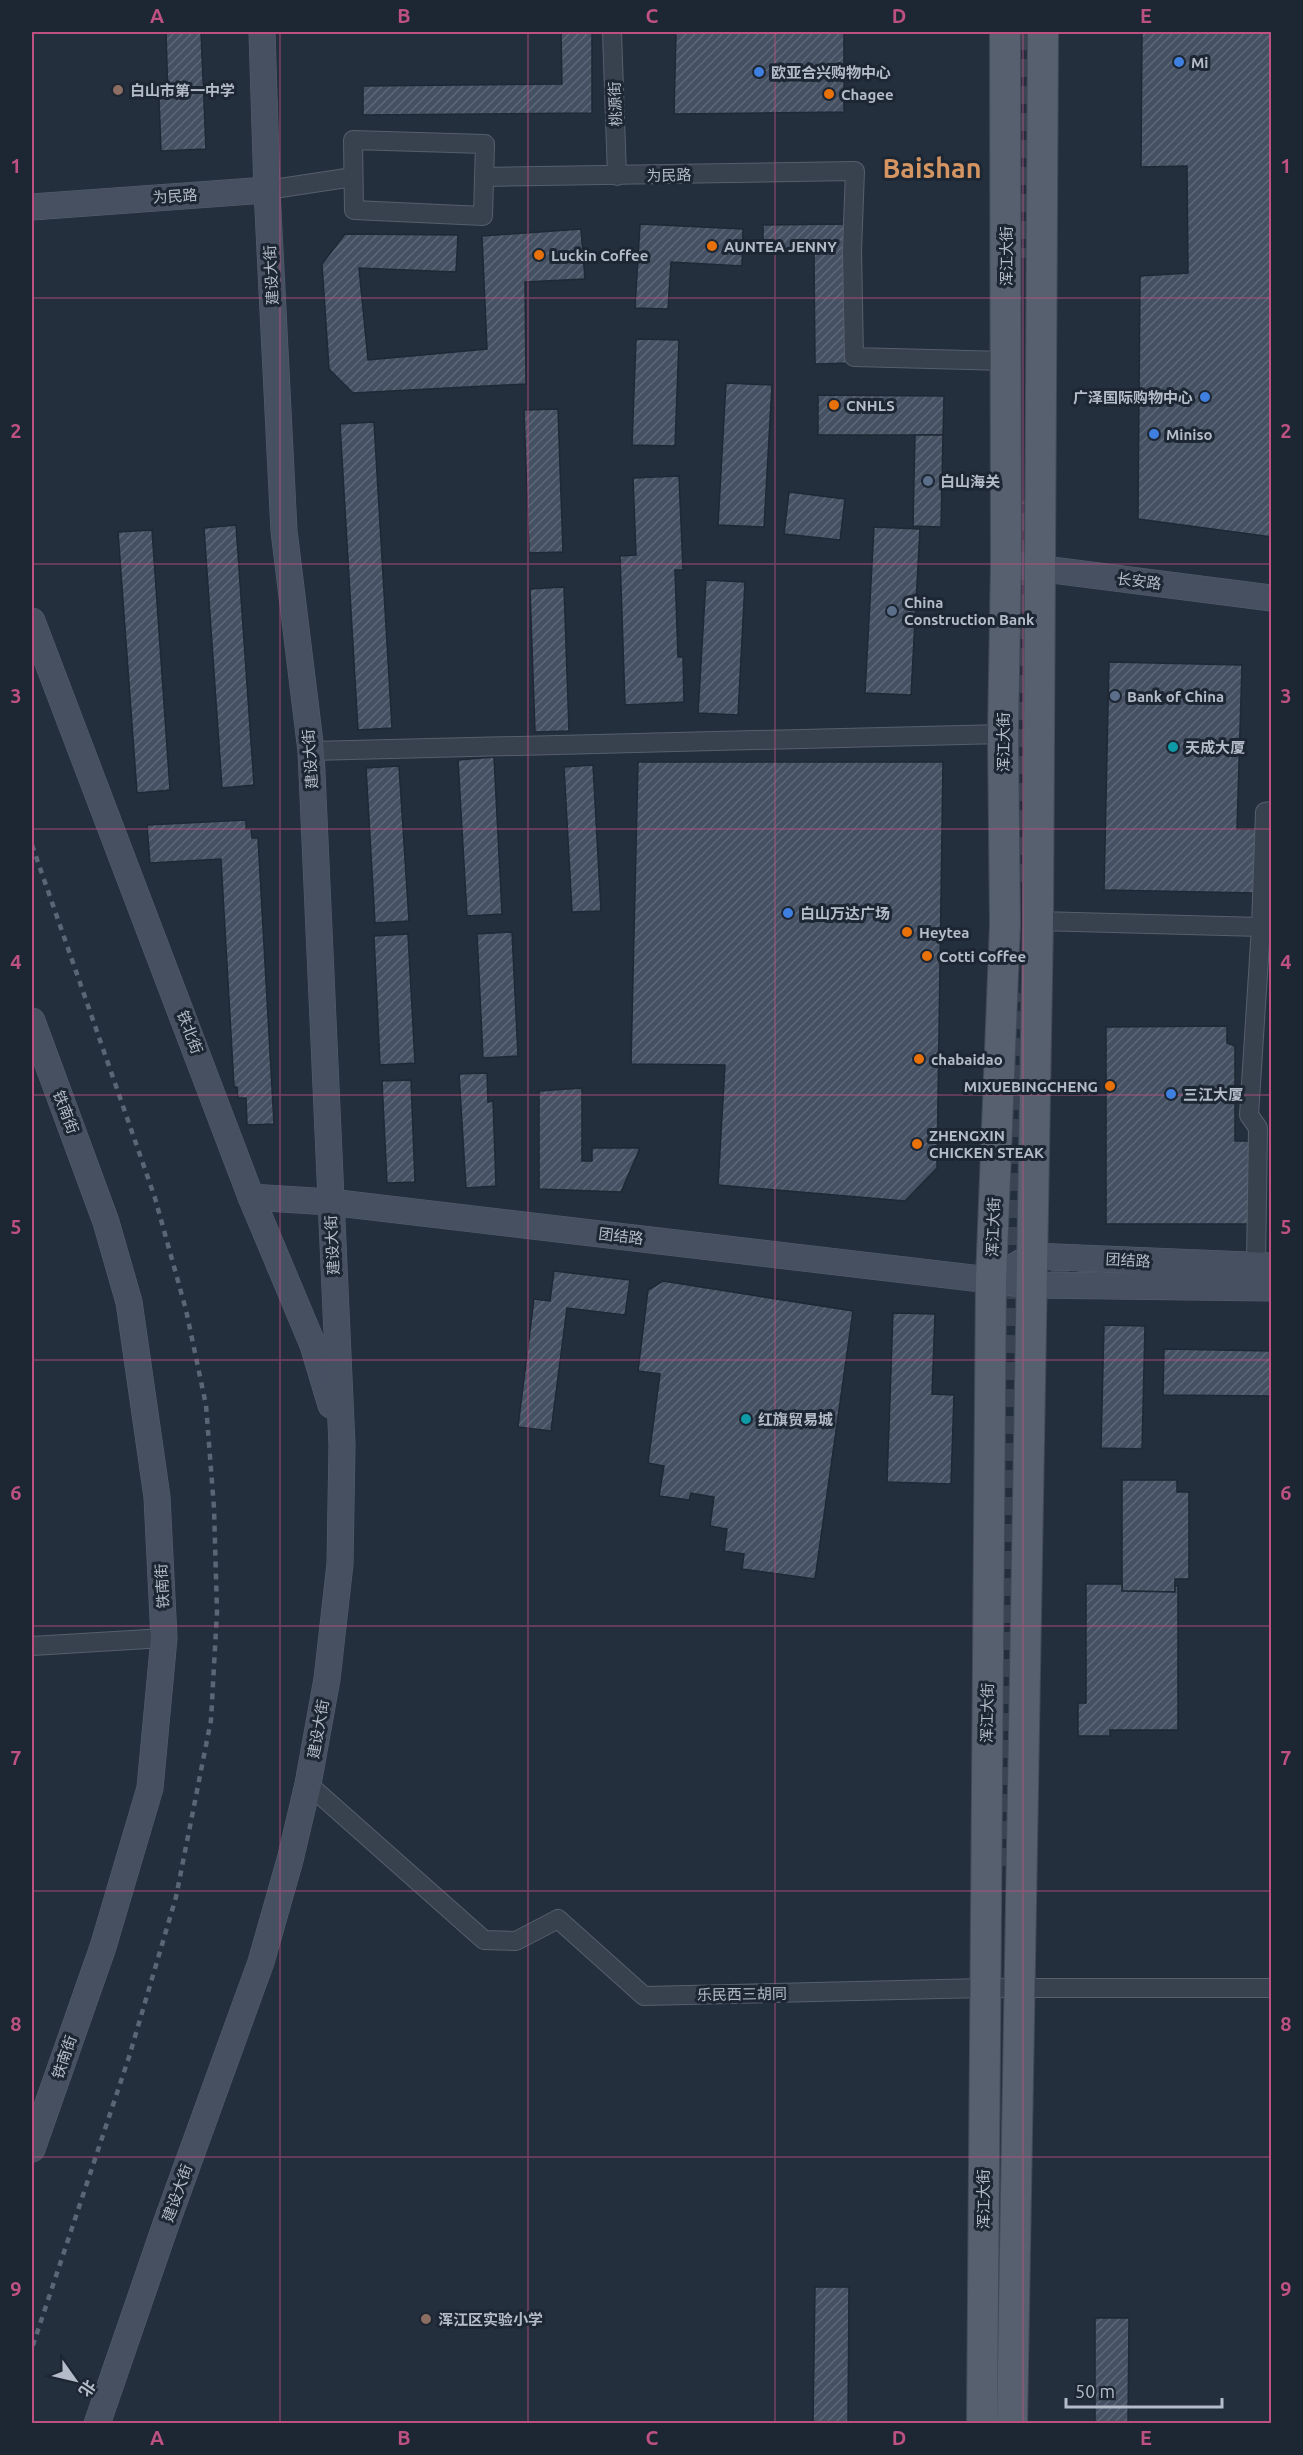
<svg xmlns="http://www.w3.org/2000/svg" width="1303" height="2455" viewBox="0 0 1303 2455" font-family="Ubuntu,'Noto Sans SC',sans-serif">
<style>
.building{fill:url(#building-hatch);stroke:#1f2835;stroke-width:1.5}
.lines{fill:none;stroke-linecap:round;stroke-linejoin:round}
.street-tunnel{stroke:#3a4453;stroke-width:18;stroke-dasharray:18 9;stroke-linecap:butt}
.street-casing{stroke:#565f6c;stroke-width:20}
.secondary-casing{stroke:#565f6c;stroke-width:27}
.primary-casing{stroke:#414a57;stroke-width:32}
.street{stroke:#38414e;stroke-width:18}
.secondary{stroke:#465061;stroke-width:26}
.primary{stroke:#56606e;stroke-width:30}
.rail{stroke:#5a6575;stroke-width:4.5;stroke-dasharray:6 6;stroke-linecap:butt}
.grid{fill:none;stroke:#bd5182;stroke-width:1.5;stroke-opacity:0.55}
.shop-dot{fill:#3f7fe0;stroke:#1d2633;stroke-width:2}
.education-dot{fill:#8d6e63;stroke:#1d2633;stroke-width:2}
.food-dot{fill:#e8710a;stroke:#1d2633;stroke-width:2}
.service-dot{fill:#5c6f8a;stroke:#1d2633;stroke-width:2}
.culture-dot{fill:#0f9aa8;stroke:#1d2633;stroke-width:2}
.labels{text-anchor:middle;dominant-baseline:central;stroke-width:6;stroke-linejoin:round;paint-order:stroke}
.poi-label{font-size:15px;font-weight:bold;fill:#b4bcc9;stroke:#1d2633;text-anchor:start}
.street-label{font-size:15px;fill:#b4bcc9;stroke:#1d2633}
.town-label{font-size:27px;font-weight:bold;fill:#d59563;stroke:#1d2633}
.neatline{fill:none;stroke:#bd5182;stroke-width:2}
.grid-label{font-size:20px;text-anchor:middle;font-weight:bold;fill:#bd5182}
</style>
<defs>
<pattern id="building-hatch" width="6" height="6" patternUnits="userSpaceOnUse" patternTransform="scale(1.5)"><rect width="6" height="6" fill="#455162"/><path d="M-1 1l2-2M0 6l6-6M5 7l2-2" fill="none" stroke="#5d6877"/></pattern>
</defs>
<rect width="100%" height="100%" fill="#242f3e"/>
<g class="building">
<path d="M166,32H201L206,149L161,151L159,99L168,98Z"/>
<path d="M561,32H592V113L363,115V86L562,84Z"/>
<path d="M676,32H844V112L674,114Z"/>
<path d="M1142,32H1272V537L1138,519L1140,276L1188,273L1187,166L1141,167Z"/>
<path d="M640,224L743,229L742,266L671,262L668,309L635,308Z"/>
<path d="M850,224L851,363L815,364L814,253L763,254V225Z"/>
<path d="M581,229L585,279L525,282L526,384L353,393L329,369L322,264L345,234L458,235L456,272L359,268L368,360L487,349L482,236Z"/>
<path d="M636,339L679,340L675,446L632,445Z"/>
<path d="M726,383L772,385L764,527L718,525Z"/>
<path d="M818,395L944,396L943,435H818Z"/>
<path d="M558,409L563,552L529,553L524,410Z"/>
<path d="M374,422L392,728L358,730L340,424Z"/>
<path d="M915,435H943L941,527L913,526Z"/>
<path d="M679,476L683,570H675L678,657H683L684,702L625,705L620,556L636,555L633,478Z"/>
<path d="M789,492L845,499L840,540L784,534Z"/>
<path d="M236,525L254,785L222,788L204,528Z"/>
<path d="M874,527L920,529L911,695L865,693Z"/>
<path d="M152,530L170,790L137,793L118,532Z"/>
<path d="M706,580L745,582L738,715L698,713Z"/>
<path d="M564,587L569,731L535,732L530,589Z"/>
<path d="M1109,662L1242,665L1237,829H1258L1256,893L1104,890Z"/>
<path d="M494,757L502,914L467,916L458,760Z"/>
<path d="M638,762H943L937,1168L905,1201L718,1185L725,1065L631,1064Z"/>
<path d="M593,765L601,911L572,912L564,767Z"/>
<path d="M399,766L409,921L375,923L366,768Z"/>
<path d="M246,820V829H251L252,838H258L274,1124L247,1125L246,1098H238L237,1087H234L221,859L150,863L147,825Z"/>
<path d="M512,932L518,1056L483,1058L477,934Z"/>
<path d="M408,934L415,1063L380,1065L374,936Z"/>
<path d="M1227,1026V1043L1235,1046V1141H1249V1224H1106V1027Z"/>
<path d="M487,1073L488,1102L493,1101L496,1186L466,1188L459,1074Z"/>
<path d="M411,1080L415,1182L387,1183L382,1081Z"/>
<path d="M582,1088V1161H592V1148H640L621,1192L539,1189V1091Z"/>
<path d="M554,1271L630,1280L625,1315L567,1308L551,1431L518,1427L534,1299L550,1301Z"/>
<path d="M663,1281L853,1311L815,1579L742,1569L744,1554L724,1551L727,1529L710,1526L714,1497L691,1493L689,1500L659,1496L664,1466L648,1463L660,1374L638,1371L648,1290Z"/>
<path d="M893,1313L935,1314L932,1394L954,1395L951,1484L887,1482Z"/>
<path d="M1104,1325L1145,1326L1142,1449L1101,1448Z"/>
<path d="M1164,1349L1272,1351V1396L1163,1395Z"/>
<path d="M1122,1480H1177V1492H1189V1579H1175V1592L1122,1591Z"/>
<path d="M1086,1584H1122V1591L1175,1592V1586H1178V1730H1110V1736H1078V1703H1086Z"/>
<path d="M815,2287H849L848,2424H813Z"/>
<path d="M1095,2318H1129L1128,2424H1095Z"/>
</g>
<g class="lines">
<g class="street-tunnel">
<path d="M1026,32L1027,258"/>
<path d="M1019,882L1026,501"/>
<path d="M1024,1272L1177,1274"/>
<path d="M1007,1866L1011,1356L1017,993"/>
</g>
<g class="street-casing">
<g id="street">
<path d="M612,32L617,176"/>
<path d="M353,140L485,144L483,216L354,210Z"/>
<path d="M484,177L855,171L852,251L854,357L1006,361"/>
<path d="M267,190L353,177"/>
<path d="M311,751L1003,734"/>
<path d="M1038,921L1261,927L1249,1115L1258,1128L1256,1266"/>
<path d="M1261,927L1265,812L1272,811"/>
<path d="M32,1646L164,1638"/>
<path d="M308,1784L484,1940L516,1941L558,1919L644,1996L984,1988H1272"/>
</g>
</g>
<g class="secondary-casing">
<g id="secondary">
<path d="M32,207L267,190"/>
<path d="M1006,564L1272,598"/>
<path d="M32,621L251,1197L313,1345L331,1405"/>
<path d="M32,1021L106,1222L129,1302L157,1497L164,1638L150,1788L103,1947L32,2149"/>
<path d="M251,1197L330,1202L1031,1285L1272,1288"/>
<path d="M1015,1266L1032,1256L1272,1266"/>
<path d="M97,2424L167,2221L261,1962L290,1860L308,1784L327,1679L340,1564L342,1445L311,751L284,531L267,190L262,32"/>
</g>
</g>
<g class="primary-casing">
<g id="primary">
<path d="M982,2424L991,1279L1005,924L1003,734L1006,564L1005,32"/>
<path d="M1012,2424L1038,921L1043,32"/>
</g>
</g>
<use href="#street" class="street"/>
<use href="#secondary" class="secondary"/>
<use href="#primary" class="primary"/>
<path class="rail" d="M32,845L155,1198L186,1310L206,1405L214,1508L217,1612L211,1720L176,1897L129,2057L32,2348"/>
</g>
<path class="grid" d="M280,32V2424M528,32V2424M775,32V2424M1023,32V2424M32,298H1272M32,564H1272M32,829H1272M32,1095H1272M32,1360H1272M32,1626H1272M32,1891H1272M32,2157H1272"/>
<g class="shop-dot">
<circle cx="1179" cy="62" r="6"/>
<circle cx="759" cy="72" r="6"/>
<circle cx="1205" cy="397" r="6"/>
<circle cx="1154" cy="434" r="6"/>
<circle cx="788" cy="913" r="6"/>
<circle cx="1171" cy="1094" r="6"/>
</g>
<g class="education-dot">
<circle cx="118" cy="90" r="6"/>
<circle cx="426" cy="2319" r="6"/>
</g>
<g class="food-dot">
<circle cx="829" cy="94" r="6"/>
<circle cx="712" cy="246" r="6"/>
<circle cx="539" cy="255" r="6"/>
<circle cx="834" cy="405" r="6"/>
<circle cx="907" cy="932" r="6"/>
<circle cx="927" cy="956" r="6"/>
<circle cx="919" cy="1059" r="6"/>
<circle cx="1110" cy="1086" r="6"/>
<circle cx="917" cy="1144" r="6"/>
</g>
<g class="service-dot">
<circle cx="928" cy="481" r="6"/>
<circle cx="892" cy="611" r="6"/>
<circle cx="1115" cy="696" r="6"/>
</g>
<g class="culture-dot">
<circle cx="1173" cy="747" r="6"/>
<circle cx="746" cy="1419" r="6"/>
</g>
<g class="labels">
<g class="poi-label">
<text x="1191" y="62">Mi</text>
<text x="771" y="72">欧亚合兴购物中心</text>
<text x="130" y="90">白山市第一中学</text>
<text x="841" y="94">Chagee</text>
<text x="724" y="246">AUNTEA JENNY</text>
<text x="551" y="255">Luckin Coffee</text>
<text x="1193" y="397" text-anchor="end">广泽国际购物中心</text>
<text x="846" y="405">CNHLS</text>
<text x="1166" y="434">Miniso</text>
<text x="940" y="481">白山海关</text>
<text x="904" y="602">China<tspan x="904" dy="17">Construction Bank</tspan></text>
<text x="1127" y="696">Bank of China</text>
<text x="1185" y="747">天成大厦</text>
<text x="800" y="913">白山万达广场</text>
<text x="919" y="932">Heytea</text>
<text x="939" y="956">Cotti Coffee</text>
<text x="931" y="1059">chabaidao</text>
<text x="1098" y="1086" text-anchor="end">MIXUEBINGCHENG</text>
<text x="1183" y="1094">三江大厦</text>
<text x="929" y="1135">ZHENGXIN<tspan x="929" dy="17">CHICKEN STEAK</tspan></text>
<text x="758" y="1419">红旗贸易城</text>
<text x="438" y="2319">浑江区实验小学</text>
</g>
<g class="street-label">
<text transform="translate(615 104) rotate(-92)">桃源街</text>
<text transform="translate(669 175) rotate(-1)">为民路</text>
<text transform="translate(175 196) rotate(-4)">为民路</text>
<text transform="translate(1006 256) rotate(-90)">浑江大街</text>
<text transform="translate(271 275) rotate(-93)">建设大街</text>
<text transform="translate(1139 581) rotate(7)">长安路</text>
<text transform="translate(1003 742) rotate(-90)">浑江大街</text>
<text transform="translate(310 759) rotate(-94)">建设大街</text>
<text transform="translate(190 1032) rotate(69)">铁北街</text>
<text transform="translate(66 1112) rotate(69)">铁南街</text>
<text transform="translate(993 1227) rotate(-88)">浑江大街</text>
<text transform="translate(621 1236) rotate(7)">团结路</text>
<text transform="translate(332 1245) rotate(-93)">建设大街</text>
<text transform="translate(1128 1260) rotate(3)">团结路</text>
<text transform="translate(162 1586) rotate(-93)">铁南街</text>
<text transform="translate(987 1713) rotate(-89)">浑江大街</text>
<text transform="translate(318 1729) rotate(-80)">建设大街</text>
<text transform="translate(742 1994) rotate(-1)">乐民西三胡同</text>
<text transform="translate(64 2057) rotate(-71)">铁南街</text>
<text transform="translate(177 2193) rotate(-70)">建设大街</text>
<text transform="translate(983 2199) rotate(-90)">浑江大街</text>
</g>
<g class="town-label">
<text x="932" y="168">Baishan</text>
</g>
</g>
<rect width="1303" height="2455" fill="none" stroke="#1d2633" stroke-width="66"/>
<g transform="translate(75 2380) rotate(124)" stroke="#1d2633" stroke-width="4.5" paint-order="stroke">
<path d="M0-4.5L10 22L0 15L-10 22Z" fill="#b4bcc9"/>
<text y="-9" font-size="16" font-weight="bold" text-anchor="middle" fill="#b4bcc9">北</text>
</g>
<path d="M1066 2398v9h156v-9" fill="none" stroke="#b4bcc9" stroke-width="3"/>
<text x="1075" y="2398" font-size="18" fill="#b4bcc9" stroke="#1d2633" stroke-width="4.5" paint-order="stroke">50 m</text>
<rect x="33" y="33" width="1237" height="2389" class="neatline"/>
<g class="grid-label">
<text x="157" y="23">A</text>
<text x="404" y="23">B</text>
<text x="652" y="23">C</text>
<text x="899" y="23">D</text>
<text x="1146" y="23">E</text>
<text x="16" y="173">1</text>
<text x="1286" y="173">1</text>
<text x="16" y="438">2</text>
<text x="1286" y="438">2</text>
<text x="16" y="703">3</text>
<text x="1286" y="703">3</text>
<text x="16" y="969">4</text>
<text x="1286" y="969">4</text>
<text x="16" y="1234">5</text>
<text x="1286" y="1234">5</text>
<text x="16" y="1500">6</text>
<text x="1286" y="1500">6</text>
<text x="16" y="1765">7</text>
<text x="1286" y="1765">7</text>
<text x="16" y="2031">8</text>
<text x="1286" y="2031">8</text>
<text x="16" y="2296">9</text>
<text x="1286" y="2296">9</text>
<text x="157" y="2445">A</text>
<text x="404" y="2445">B</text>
<text x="652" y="2445">C</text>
<text x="899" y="2445">D</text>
<text x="1146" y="2445">E</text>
</g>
</svg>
